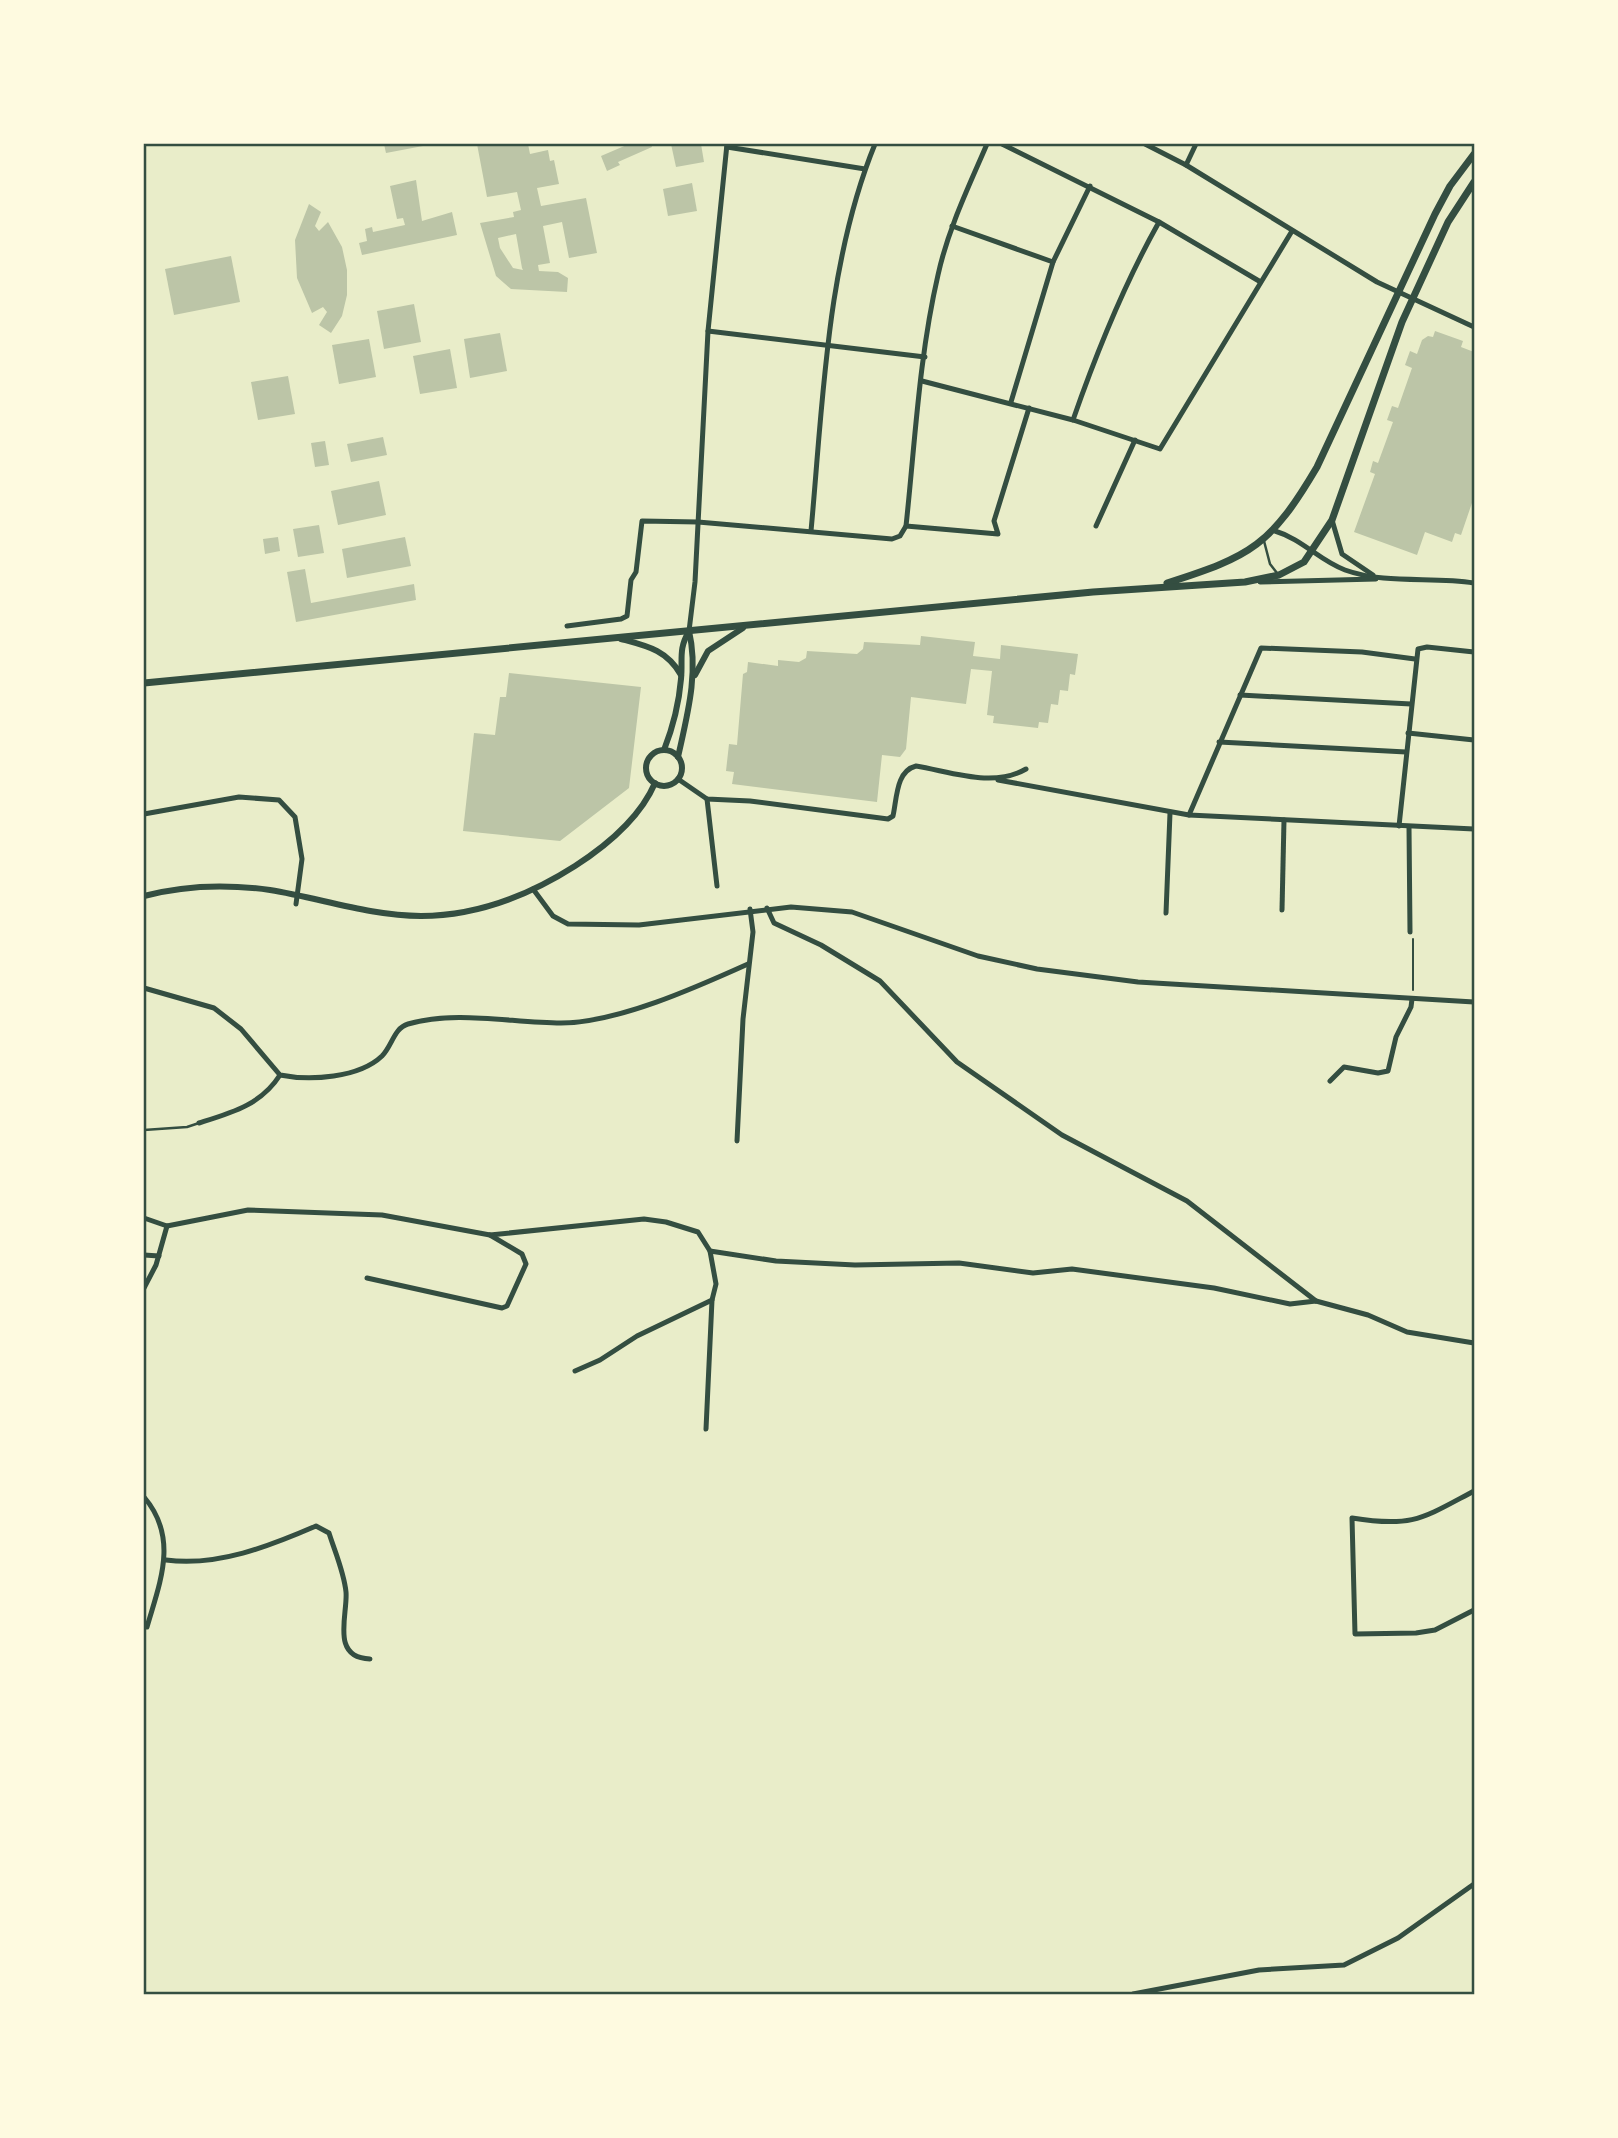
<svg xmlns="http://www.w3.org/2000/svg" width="1618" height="2138" viewBox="0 0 1618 2138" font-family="Jost,sans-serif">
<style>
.building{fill:#bcc5a7;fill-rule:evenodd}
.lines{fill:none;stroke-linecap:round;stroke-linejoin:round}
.path{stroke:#344e41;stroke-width:2}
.service{stroke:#344e41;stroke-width:2.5}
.minor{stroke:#344e41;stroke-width:5}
.tertiary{stroke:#344e41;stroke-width:6}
.secondary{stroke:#344e41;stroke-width:7}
.neatline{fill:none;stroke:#344e41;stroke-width:2.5}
</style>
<rect width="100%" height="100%" fill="#e9edc9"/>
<g class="building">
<path d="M384,144H422L423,146L386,153Z"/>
<path d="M477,144H528L530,154L548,150L550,161L554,160L559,184L537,188L541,206L586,198L597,253L569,258L562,222L543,226L550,263L538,265L539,271L558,272L568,278L567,292L511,289L496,276L480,223L514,217L513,212L521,210L517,192L487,197ZM516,234L522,268L523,270L513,268L500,248L498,238Z"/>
<path d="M629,144H651L652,147L618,162L620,165L607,171L601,156Z"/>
<path d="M671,144H701L704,162L676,167Z"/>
<path d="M416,180L422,221L452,212L457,235L362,255L359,243L367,241L365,229L372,227L373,232L405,225L403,218L397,219L390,186Z"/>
<path d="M692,183L697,211L668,216L663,189Z"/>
<path d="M309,204L321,212L315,226L319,231L328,222L342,247L347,270V295L342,316L331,333L319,325L327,312L323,307L312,313L297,278L295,240Z"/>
<path d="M231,256L240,302L174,315L165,269Z"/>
<path d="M414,304L421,342L384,349L377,311Z"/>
<path d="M1435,331L1463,341L1461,347L1474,352V497L1461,535L1455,533L1452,542L1425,532L1417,555L1354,532L1375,474L1370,472L1373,461L1378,463L1393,422L1387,420L1392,406L1398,408L1412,368L1405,365L1410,351L1417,354L1422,340L1428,336L1433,337Z"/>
<path d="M500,333L507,371L470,378L464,339Z"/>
<path d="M369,339L376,377L339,384L332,345Z"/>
<path d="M450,349L457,388L420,394L413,356Z"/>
<path d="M288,376L295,414L258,420L251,382Z"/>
<path d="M383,437L387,455L351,462L347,444Z"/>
<path d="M325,441L329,465L315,467L311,443Z"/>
<path d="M379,481L386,515L338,525L331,491Z"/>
<path d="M319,525L324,553L298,557L293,529Z"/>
<path d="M278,537L280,551L265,554L263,539Z"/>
<path d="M405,537L411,566L347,578L342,549Z"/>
<path d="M305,569L311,603L414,584L416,600L296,622L287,572Z"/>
<path d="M921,636L975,642L973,656L1000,659L1001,645L1078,654L1075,675L1070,674L1068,691L1060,690L1058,705L1051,704L1048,723L1039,722L1038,728L993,723L994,716L987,715L992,671L971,669L966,704L911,697L906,749L900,757L882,755L877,802L732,784L734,772L726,771L729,744L737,745L743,674L747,672L748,662L778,666V660L799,662L806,658L807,651L857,654L863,649L864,642L920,645Z"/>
<path d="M509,673L641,687L629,788L560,841L463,831L474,733L495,735L500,697H506Z"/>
</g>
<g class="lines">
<path class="path" d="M1413,939V990"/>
<g class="service">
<path d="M1264,541L1270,564L1277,573"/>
<path d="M144,1130L187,1127L199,1123"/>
</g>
<g class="minor">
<path d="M1002,144L1159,222L1259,281"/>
<path d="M1145,144L1186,165L1377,282L1474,327"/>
<path d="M727,147L865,169"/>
<path d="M1186,165L1196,144"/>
<path d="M952,226L1053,262"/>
<path d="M708,331L925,357"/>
<path d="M922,381L1073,420L1160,449L1292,231"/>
<path d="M1011,402L1053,262L1090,186"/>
<path d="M1073,420C1097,351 1123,286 1159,222"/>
<path d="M1332,520L1342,554L1373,575"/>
<path d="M906,526L998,534L994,521L1029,408"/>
<path d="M1096,526L1135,440"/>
<path d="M811,531C823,403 826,264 875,144"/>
<path d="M1275,531C1302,539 1320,561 1345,570C1387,585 1432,576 1474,583"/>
<path d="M1260,582L1376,579"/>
<path d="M567,626L621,619L627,616L631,580L636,572L642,521L698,522L892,539L900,536L906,526C915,443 919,357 938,275C948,229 969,186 987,144"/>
<path d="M689,631L695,582L708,331L727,144"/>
<path d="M1240,695L1411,704"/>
<path d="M1408,733L1474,740"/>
<path d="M1219,742L1406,752"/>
<path d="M678,779L707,799L750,801L888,819L893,816C897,798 896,771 916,766C952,772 993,788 1026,769"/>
<path d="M998,780L1189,815L1474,829"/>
<path d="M707,799L717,886"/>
<path d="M144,814L239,797L279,800L295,817L302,859L296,904"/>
<path d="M1189,815L1261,648L1362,652L1415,659"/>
<path d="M1399,826L1418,649L1427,647L1474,652"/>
<path d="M1409,827L1410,932"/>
<path d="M533,889L553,916L568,924L639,925L791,907L852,912L978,956L1037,969L1138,982L1474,1002"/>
<path d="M767,908L774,923L821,945L880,981L957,1062L1062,1135L1187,1201L1316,1301"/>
<path d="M1282,910L1284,820"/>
<path d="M1166,913L1170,813"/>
<path d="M144,988L214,1008L241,1029L280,1075C310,1081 359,1078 382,1056C392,1046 394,1028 408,1024C456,1010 512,1023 561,1023C617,1023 697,987 748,964"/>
<path d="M1330,1081L1344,1067L1378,1073L1388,1071L1396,1037L1411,1007L1412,999"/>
<path d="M199,1123C231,1113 261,1105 280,1075"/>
<path d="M737,1141L743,1019L753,932L750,909"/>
<path d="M144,1218L167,1226L248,1210L382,1215L490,1235L644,1219L666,1222L698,1232L710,1251L716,1284L712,1300L637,1336L600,1360L575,1371"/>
<path d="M710,1251L776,1261L855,1265L959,1263L1033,1273L1072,1269L1214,1288L1290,1304L1316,1301L1368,1315L1407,1332L1474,1343"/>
<path d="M144,1255L159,1256"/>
<path d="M367,1278L502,1308L507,1306L526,1264L522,1254L490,1235"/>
<path d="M144,1288L156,1265L167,1226"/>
<path d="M706,1429L712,1300"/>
<path d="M1474,1491C1423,1518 1413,1528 1352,1518L1355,1634L1416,1633L1435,1630L1474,1610"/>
<path d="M144,1497C179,1538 160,1582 147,1627"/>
<path d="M166,1560C217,1567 270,1546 316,1526L329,1533C335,1552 344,1572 346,1592C348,1614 330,1658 370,1659"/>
<path d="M1133,1994L1259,1970L1344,1965L1398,1938L1474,1884"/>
</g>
<g class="tertiary">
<path d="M621,639C647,646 667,650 681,675"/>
<path d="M695,675L708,651L743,628"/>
<path d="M664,750C673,727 679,703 681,679C683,659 678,650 689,631"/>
<circle cx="664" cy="768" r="18"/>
<path d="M678,757C687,716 699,673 689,631"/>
<path d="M144,896C185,885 227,884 270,890C320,898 370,916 421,916C477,916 528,896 575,866C606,846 640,818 655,783"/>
</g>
<g class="secondary">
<path d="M1167,583C1252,556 1271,545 1317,467L1435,214L1450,186L1474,154"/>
<path d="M144,683L1093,592L1245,582L1279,575L1304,562L1332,520L1402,322L1448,222L1474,182"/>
</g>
</g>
<rect width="1618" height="2138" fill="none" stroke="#fefae0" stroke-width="290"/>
<rect x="145" y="145" width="1328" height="1848" class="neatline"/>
</svg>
